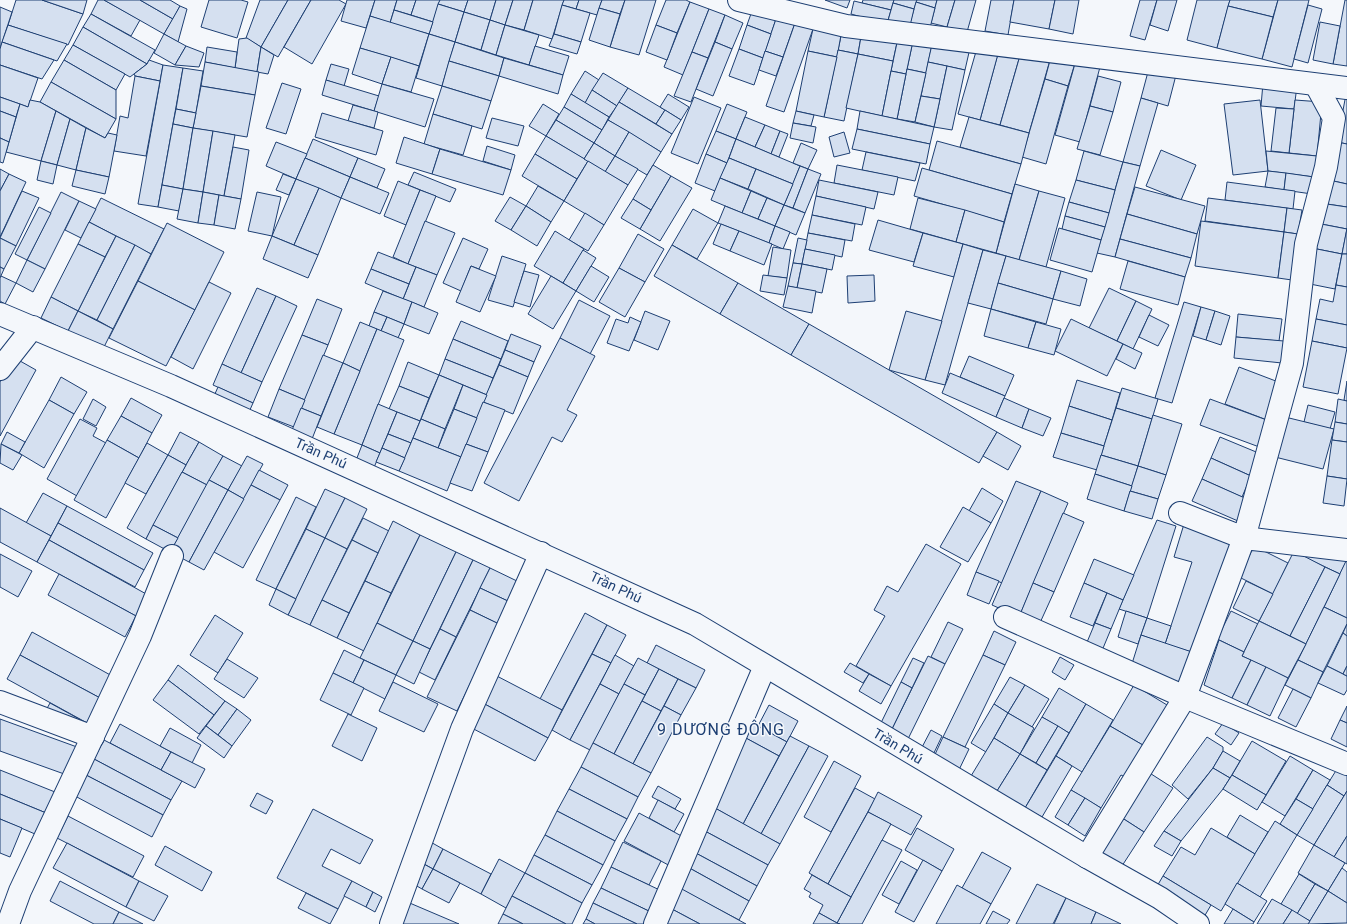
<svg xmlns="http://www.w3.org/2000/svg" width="1347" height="924" viewBox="0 0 1347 924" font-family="Roboto,sans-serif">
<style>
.building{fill:#d5e0f0;stroke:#1d3f73}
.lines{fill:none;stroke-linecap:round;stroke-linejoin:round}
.minor-casing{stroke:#1d3f73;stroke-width:24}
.minor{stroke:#f4f7fb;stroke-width:22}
.labels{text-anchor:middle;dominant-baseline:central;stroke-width:3;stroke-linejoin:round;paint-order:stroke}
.street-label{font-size:14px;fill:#1d3f73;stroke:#f4f7fb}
.quarter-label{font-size:16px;letter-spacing:1px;fill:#1d3f73;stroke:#f4f7fb}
</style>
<rect width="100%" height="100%" fill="#f4f7fb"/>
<g class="building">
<path d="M16,0H42L83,14L68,45L8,25Z"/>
<path d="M42,0H87L83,14Z"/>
<path d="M98,0H104L140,20L131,36L91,14Z"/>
<path d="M104,0H140L173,19L164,34Z"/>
<path d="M140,0H170L180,6L173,19Z"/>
<path d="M209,0H241L248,2L237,38L201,27Z"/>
<path d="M260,0H288L261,47L246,38Z"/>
<path d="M288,0H311L278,57L261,47Z"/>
<path d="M311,0H339L346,4L312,64L284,47Z"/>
<path d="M347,0H375L366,28L341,21Z"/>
<path d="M375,0H397L390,23L370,16Z"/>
<path d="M397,0H416L411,15L394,10Z"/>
<path d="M416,0H440L433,22L411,15Z"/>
<path d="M440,0H468L464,12L438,4Z"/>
<path d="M468,0H496L490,20L464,12Z"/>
<path d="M496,0H513L505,25L490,20Z"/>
<path d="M513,0H533L524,30L505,25Z"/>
<path d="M533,0H564L552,39L524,30Z"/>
<path d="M564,0H579L576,9L562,5Z"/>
<path d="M579,0H602L597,15L576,9Z"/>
<path d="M602,0H625L620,14L599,8Z"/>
<path d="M625,0H656L639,55L610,47Z"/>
<path d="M666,0H686L690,2L677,33L656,25Z"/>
<path d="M825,0H850L847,8Z"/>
<path d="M863,0H894L891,10L862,3Z"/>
<path d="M894,0H917L914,9L893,3Z"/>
<path d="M917,0H937L935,8L916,2Z"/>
<path d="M937,0H955L947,27L931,23Z"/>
<path d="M955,0H976L967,32L947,27Z"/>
<path d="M991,0H1014L1008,35L985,31Z"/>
<path d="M1014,0H1055L1049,29L1010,22Z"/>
<path d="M1055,0H1079L1073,34L1049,29Z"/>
<path d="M1140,0H1157L1145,40L1130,36Z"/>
<path d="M1157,0H1177L1168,31L1150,25Z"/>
<path d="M1197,0H1230L1217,48L1187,40Z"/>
<path d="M1230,0H1278L1273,17L1228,6Z"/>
<path d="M1278,0H1309L1292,67L1262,59Z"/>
<path d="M1345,0H1347V66L1333,64Z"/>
<path d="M854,1L891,10L887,24L851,14Z"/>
<path d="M690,2L709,9L683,75L664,67Z"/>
<path d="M916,2L935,8L930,28L910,23Z"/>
<path d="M893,3L914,9L909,30L887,24Z"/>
<path d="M438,4L464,12L455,42L429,34Z"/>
<path d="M562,5L590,13L581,42L554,34Z"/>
<path d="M1308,5L1322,9L1308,63L1294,59Z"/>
<path d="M180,6L187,9L178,42L164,34Z"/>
<path d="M1228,6L1273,17L1262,59L1217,48Z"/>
<path d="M0,7L12,12L0,49Z"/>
<path d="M599,8L620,14L610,47L589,40Z"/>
<path d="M753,8L777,16L771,34L747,25Z"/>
<path d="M709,9L725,15L708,58L692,52Z"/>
<path d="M394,10L433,22L429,34L390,23Z"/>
<path d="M464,12L490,20L481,50L455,42Z"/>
<path d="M91,14L155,50L147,64L83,27Z"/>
<path d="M725,15L743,23L732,49L715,42Z"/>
<path d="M370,16L429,34L419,66L360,48Z"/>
<path d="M777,16L795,23L783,57L765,51Z"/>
<path d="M490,20L505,25L496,55L481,50Z"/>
<path d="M1320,22L1340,26L1333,64L1313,60Z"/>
<path d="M795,23L813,29L784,112L766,106Z"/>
<path d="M8,25L67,44L57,61L2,42Z"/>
<path d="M505,25L539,35L529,65L496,55Z"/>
<path d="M656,25L677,33L667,60L646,52Z"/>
<path d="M747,25L771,34L763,58L739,49Z"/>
<path d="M83,27L147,64L130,77L73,45Z"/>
<path d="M843,27L862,31L858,54L838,50Z"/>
<path d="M813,29L841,35L837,57L808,51Z"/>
<path d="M862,31L898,38L893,61L858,54Z"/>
<path d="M164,34L186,46L175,65L154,53Z"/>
<path d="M429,34L455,42L442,86L416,78Z"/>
<path d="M554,34L581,42L577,54L549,46Z"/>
<path d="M914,36L933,40L926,73L907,69Z"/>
<path d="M247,38L261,47L257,72L235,68L239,39Z"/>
<path d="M898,38L913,41L906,74L891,71Z"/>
<path d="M933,40L970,48L965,70L928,62Z"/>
<path d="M2,42L54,60L42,79L0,65V49Z"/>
<path d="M455,42L504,58L499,76L449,61Z"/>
<path d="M715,42L732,49L713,96L696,89Z"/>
<path d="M73,45L125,74L116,90L64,60Z"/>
<path d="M186,46L204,53L199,67L175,65Z"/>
<path d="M535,46L569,56L563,75L529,65Z"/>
<path d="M1000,46L1021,52L1000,125L980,120Z"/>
<path d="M207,47L237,52L235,68L205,62Z"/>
<path d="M261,47L274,55L268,74L257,72Z"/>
<path d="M360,48L391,57L382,84L352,74Z"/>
<path d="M977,48L998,54L980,120L958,114Z"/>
<path d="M739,49L763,58L754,85L729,76Z"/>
<path d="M838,50L858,54L844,121L824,117Z"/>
<path d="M765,51L783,57L776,76L759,70Z"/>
<path d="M808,51L837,57L824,117L796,111Z"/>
<path d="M692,52L708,58L691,102L674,96Z"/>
<path d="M1021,52L1050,60L1029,133L1000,125Z"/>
<path d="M1052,53L1076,60L1068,86L1045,79Z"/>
<path d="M858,54L893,61L882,116L846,108Z"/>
<path d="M391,57L419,66L411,92L382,84Z"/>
<path d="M504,58L563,75L558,94L499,76Z"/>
<path d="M64,60L116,90V119L51,82Z"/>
<path d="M149,60L163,65L160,81L135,76L134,74L147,64Z"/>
<path d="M1076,60L1100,67L1080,142L1055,135Z"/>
<path d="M449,61L499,76L491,101L442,86Z"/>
<path d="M205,62L259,72L255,95L201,86Z"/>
<path d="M928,62L947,66L940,99L921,96Z"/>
<path d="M331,64L349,69L344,86L326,80Z"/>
<path d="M0,65L38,78L28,107L0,97Z"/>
<path d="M163,65L183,68L158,207L138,204Z"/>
<path d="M947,66L965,70L952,130L934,127Z"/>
<path d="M183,68L203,71L196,113L176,109Z"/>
<path d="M1149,68L1176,75L1168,106L1141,98Z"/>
<path d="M907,69L926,73L915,122L897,119Z"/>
<path d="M585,71L599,80L585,103L571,94Z"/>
<path d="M891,71L906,74L897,119L882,116Z"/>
<path d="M603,73L628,88L617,106L592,90Z"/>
<path d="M135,76L160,81L146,156L114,151L120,116L128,118Z"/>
<path d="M1098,76L1121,82L1113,112L1090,106Z"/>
<path d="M1045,79L1068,86L1046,164L1022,157Z"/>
<path d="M326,80L379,96L374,111L322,95Z"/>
<path d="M51,82L116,119L105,138L40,102Z"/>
<path d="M282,83L301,89L286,134L266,128Z"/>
<path d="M1263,83L1297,86L1294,109L1261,106Z"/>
<path d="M382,84L434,99L425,127L374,111Z"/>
<path d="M201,86L255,95L247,137L193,128Z"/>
<path d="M442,86L491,101L482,129L433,114Z"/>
<path d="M628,88L665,110L656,124L619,102Z"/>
<path d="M1347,89V144L1337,142Z"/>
<path d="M592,90L617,106L609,117L585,103Z"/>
<path d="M571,94L609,117L602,130L564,107Z"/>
<path d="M668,94L689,107L681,120L660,107Z"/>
<path d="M921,96L940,99L934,127L915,122Z"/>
<path d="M0,97L20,104L16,117L0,111Z"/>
<path d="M694,97L721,108L698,164L671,153Z"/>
<path d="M1141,98L1158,103L1140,166L1123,162Z"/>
<path d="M30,100L40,102L56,111L41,161L6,152L20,104L28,107Z"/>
<path d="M1260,100L1268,171L1233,175L1224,104Z"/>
<path d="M1295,100L1322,102L1317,156L1289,153Z"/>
<path d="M619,102L672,134L661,152L608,120Z"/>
<path d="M543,104L559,114L546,136L529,126Z"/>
<path d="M727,104L747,112L736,139L716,131Z"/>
<path d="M353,105L378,112L374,128L348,121Z"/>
<path d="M1090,106L1113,112L1100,155L1077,149Z"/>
<path d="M564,107L602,130L594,143L556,120Z"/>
<path d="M1276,108L1294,109L1289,153L1271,151Z"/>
<path d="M176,109L196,113L193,128L173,124Z"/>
<path d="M665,110L681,120L672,134L656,124Z"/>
<path d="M0,111L16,117L9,142L0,138Z"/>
<path d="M56,111L70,119L57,165L41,161Z"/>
<path d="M796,111L814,115L811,126L793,123Z"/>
<path d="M860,111L934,127L930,144L857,129Z"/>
<path d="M322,113L383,131L376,155L315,137Z"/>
<path d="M433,114L472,126L463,155L424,144Z"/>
<path d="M745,117L765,125L755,147L736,139Z"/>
<path d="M969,117L1029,133L1021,164L960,147Z"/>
<path d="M492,118L524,126L518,146L486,138Z"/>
<path d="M70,119L86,128L76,170L57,165Z"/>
<path d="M556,120L594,143L584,159L546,136Z"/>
<path d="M608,120L629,132L615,156L594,143Z"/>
<path d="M793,123L816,127L813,143L790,138Z"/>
<path d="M173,124L193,128L183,189L162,185Z"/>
<path d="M765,125L780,131L771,154L755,147Z"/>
<path d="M86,128L105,138L108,133L117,135L109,177L76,170Z"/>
<path d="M193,128L213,131L203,192L183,189Z"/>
<path d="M857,129L930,144L926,164L852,149Z"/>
<path d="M213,131L235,135L224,196L203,192Z"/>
<path d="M716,131L736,139L727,163L706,154Z"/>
<path d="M780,131L788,134L779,157L771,154Z"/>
<path d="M629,132L661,152L647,175L615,156Z"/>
<path d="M844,132L850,153L834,157L829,137Z"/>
<path d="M546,136L588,161L577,179L535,154Z"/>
<path d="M404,137L440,149L432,174L396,163Z"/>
<path d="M0,138L9,142L3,163L0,162Z"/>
<path d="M313,139L358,158L350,177L305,158Z"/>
<path d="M736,139L800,166L793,184L729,158Z"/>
<path d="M937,141L1021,164L1012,194L929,170Z"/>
<path d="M276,142L307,154L296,179L266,166Z"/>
<path d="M1337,142L1347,144V184L1329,180Z"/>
<path d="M594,143L615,156L605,172L584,159Z"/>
<path d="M801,143L817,150L808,169L793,163Z"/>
<path d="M487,146L515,155L511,170L483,161Z"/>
<path d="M233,147L249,150L241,199L224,196Z"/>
<path d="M440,149L511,170L503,195L432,174Z"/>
<path d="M1161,150L1196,165L1181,200L1146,186Z"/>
<path d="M1084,151L1123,162L1115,190L1076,180Z"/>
<path d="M1266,151L1317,156L1314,177L1268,171Z"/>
<path d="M866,152L920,163L915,181L862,170Z"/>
<path d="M535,154L577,179L564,201L522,176Z"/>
<path d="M706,154L727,163L715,191L695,183Z"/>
<path d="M615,156L638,169L628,185L605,172Z"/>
<path d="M305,158L350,177L341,198L296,179Z"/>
<path d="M358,158L385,169L377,188L350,177Z"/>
<path d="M729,158L756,169L748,189L720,178Z"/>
<path d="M41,161L57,165L53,184L37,180Z"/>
<path d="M588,161L628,185L604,225L564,201Z"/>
<path d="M1123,162L1140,166L1115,257L1097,253Z"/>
<path d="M653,165L671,176L651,210L633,199Z"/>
<path d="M837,165L898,177L894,195L834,183Z"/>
<path d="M800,166L808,169L793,208L784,205Z"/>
<path d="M922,168L1012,194L1004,222L914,196Z"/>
<path d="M0,169L9,174L0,191Z"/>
<path d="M756,169L793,184L784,205L748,189Z"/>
<path d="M808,169L821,174L805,213L793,208Z"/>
<path d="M76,170L109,177L105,194L72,186Z"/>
<path d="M1268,171L1286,173L1284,190L1265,187Z"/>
<path d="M414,172L456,189L450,202L408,185Z"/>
<path d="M1286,173L1314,177L1312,194L1284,190Z"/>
<path d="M9,174L26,182L0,237V191Z"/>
<path d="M283,174L296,179L289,195L276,190Z"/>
<path d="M671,176L692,188L660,241L640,229Z"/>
<path d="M350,177L389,193L380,214L341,198Z"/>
<path d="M720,178L751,191L742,213L711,200Z"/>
<path d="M296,179L319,188L294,245L272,236Z"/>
<path d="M819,180L878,192L874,209L816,196Z"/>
<path d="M1076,180L1115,190L1109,213L1069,202Z"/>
<path d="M1329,180L1347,184V207L1320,203Z"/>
<path d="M398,181L420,190L406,225L384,216Z"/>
<path d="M1227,182L1295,191L1293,209L1225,200Z"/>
<path d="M1015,184L1039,191L1019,260L996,253Z"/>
<path d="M162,185L183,189L179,211L158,207Z"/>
<path d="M538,186L564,201L551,222L526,206Z"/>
<path d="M1135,187L1205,206L1197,234L1127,214Z"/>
<path d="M319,188L341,198L318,255L294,245Z"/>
<path d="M183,189L203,192L198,223L177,219Z"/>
<path d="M420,190L436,196L408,264L393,257Z"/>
<path d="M22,191L39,198L16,246L0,238Z"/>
<path d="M751,191L767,198L758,219L742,213Z"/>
<path d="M1039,191L1065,198L1046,267L1019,260Z"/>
<path d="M61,192L79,201L45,269L27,260Z"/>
<path d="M203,192L219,195L214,225L198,223Z"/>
<path d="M257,192L281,197L272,236L248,231Z"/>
<path d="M219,195L241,199L235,229L214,225Z"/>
<path d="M816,196L866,207L862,225L812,215Z"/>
<path d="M510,197L526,206L511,230L495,221Z"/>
<path d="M101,198L164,229L151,254L89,222Z"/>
<path d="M767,198L784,205L775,226L758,219Z"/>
<path d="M918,198L965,210L956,242L910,229Z"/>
<path d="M1208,198L1287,208L1284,232L1205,221Z"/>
<path d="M633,199L651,210L640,229L621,218Z"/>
<path d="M79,201L96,209L81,238L65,230Z"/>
<path d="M1069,202L1109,213L1105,227L1065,216Z"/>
<path d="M1320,203L1347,207V229L1316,223Z"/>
<path d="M784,205L805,213L796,235L775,226Z"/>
<path d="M526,206L551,222L537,246L511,230Z"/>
<path d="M725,206L775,226L769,243L718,223Z"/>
<path d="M39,207L51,213L27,260L15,254Z"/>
<path d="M1287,208L1302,210L1298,234L1284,232Z"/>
<path d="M693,209L718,223L697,259L672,245Z"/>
<path d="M965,210L1004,222L996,253L956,242Z"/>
<path d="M585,213L604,225L588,251L569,240Z"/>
<path d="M1127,214L1197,234L1191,258L1120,239Z"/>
<path d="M812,215L855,224L852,241L808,233Z"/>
<path d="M1065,216L1105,227L1101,240L1062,229Z"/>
<path d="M878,220L923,233L914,262L869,250Z"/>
<path d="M425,221L455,233L437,275L408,264Z"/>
<path d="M1201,221L1284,232L1278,278L1195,266Z"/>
<path d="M89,222L116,236L105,257L78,244Z"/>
<path d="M167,223L224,252L195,310L138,281Z"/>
<path d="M1316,223L1347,229L1342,254L1312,248Z"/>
<path d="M721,224L739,231L730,251L713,244Z"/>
<path d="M775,226L790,232L783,249L769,243Z"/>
<path d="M1059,228L1101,240L1092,272L1050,260Z"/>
<path d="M1347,228V254H1342Z"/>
<path d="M555,231L584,249L563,283L534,266Z"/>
<path d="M739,231L772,244L764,265L730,251Z"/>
<path d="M1284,232L1298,234L1292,280L1278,278Z"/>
<path d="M808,233L845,240L842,257L805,249Z"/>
<path d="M923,233L963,244L954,277L913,266Z"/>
<path d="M638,234L664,249L645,282L619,268Z"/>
<path d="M116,236L135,245L97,320L78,311Z"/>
<path d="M272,236L318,255L308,278L263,259Z"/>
<path d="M0,238L16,246L4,269L0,267Z"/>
<path d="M463,238L488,249L479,269L471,266L461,291L443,283Z"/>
<path d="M798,238L807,240L802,264L793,263Z"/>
<path d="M1120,239L1191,258L1185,277L1115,257Z"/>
<path d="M78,244L105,257L78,311L51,297Z"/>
<path d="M963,244L983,250L945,385L925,380Z"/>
<path d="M135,245L151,254L113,329L97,320Z"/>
<path d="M672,245L738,283L720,314L654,276Z"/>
<path d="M773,247L791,250L787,278L768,276Z"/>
<path d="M1312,248L1342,254L1335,289L1305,283Z"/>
<path d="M805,249L835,255L832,270L802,264Z"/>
<path d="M583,250L596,258L576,291L563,283Z"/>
<path d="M983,250L1006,256L991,309L968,303Z"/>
<path d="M378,252L416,267L409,284L371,269Z"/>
<path d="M1342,254H1347V287L1336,285Z"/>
<path d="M502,256L526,264L513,307L488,300Z"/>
<path d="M1006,256L1061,271L1053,299L998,283Z"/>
<path d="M27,260L45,269L33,292L16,283Z"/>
<path d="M1128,261L1185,277L1178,305L1120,289Z"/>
<path d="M793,263L802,264L797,288L788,286Z"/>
<path d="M802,264L827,269L822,293L797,288Z"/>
<path d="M471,266L496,276L480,312L456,302Z"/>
<path d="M591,266L609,277L594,302L576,291Z"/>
<path d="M0,267L4,269L0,278Z"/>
<path d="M416,267L437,275L424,307L403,299Z"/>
<path d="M619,268L645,282L625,317L599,302Z"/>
<path d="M371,269L409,284L403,299L365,283Z"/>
<path d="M524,271L539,275L530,307L514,302Z"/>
<path d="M1061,271L1087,279L1080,306L1053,299Z"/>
<path d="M763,275L787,278L784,295L760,291Z"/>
<path d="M874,275L875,301L848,303L847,276Z"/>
<path d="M1,276L16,283L5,304L0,301V278Z"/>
<path d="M551,276L576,291L553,329L528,314Z"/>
<path d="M138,281L195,310L166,366L109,338Z"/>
<path d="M209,282L231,293L193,369L171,357Z"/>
<path d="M738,283L809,324L791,355L720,314Z"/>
<path d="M998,283L1053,299L1046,324L991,309Z"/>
<path d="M1336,285L1347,287V325L1316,319L1320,299L1333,302Z"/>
<path d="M788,286L816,291L812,313L783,307Z"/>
<path d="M257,288L276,296L241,373L222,364Z"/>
<path d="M1109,288L1136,301L1117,341L1089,328Z"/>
<path d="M383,291L412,302L404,324L374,312Z"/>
<path d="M276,296L297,306L262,382L241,373Z"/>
<path d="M51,297L78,311L68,331L41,318Z"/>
<path d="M317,299L342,309L328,345L302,335Z"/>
<path d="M579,300L610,316L590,354L560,338Z"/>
<path d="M1136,301L1152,309L1133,349L1117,341Z"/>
<path d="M412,302L438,313L429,334L404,324Z"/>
<path d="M1184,302L1201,307L1172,403L1155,398Z"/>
<path d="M1201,307L1215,311L1206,340L1193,336Z"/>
<path d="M991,309L1036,322L1028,348L984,336Z"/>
<path d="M78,311L113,329L103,349L68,331Z"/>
<path d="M645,311L670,321L658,350L634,340Z"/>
<path d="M906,311L942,321L925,380L889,370Z"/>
<path d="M1215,311L1230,316L1221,345L1206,340Z"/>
<path d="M374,312L387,317L381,331L369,326Z"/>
<path d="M1238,314L1282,319L1279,341L1236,337Z"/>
<path d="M1149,315L1169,325L1158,346L1139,337Z"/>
<path d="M387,317L404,324L398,338L381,331Z"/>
<path d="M630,317L641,322L629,351L607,343L616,319L628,323Z"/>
<path d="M1071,319L1123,344L1107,376L1055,351Z"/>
<path d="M1316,319L1347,325V348L1312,341Z"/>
<path d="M461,321L508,341L501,359L453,339Z"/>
<path d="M360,322L377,329L360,371L343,363Z"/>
<path d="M1036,322L1061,329L1054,355L1028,348Z"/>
<path d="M809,324L997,432L979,463L791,355Z"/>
<path d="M377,329L404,340L362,445L334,434Z"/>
<path d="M511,334L541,346L534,362L505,350Z"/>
<path d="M302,335L328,345L305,400L279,389Z"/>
<path d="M1236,337L1284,341L1282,363L1234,358Z"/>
<path d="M560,338L595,356L567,410L577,415L562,442L552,437L519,501L484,483Z"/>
<path d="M453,339L501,359L493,378L445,359Z"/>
<path d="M1312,341L1347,348L1338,394L1303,387Z"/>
<path d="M1123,344L1142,353L1135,369L1116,359Z"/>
<path d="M505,350L534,362L528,377L499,365Z"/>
<path d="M323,355L343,363L321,416L301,408Z"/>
<path d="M969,356L1014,375L1005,396L960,377Z"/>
<path d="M13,357L36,370L0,436V382Z"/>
<path d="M445,359L493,378L487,395L439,375Z"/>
<path d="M408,362L439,375L429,398L399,386Z"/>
<path d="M343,363L360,371L334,434L317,427Z"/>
<path d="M222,364L262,382L253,403L213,385Z"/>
<path d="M499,365L528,377L513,414L483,402Z"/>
<path d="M1239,367L1281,383L1267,420L1225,404Z"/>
<path d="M950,373L1005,396L996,417L942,393Z"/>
<path d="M439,375L463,385L445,429L421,419Z"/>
<path d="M61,377L87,392L74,414L49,400Z"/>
<path d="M1077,380L1120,393L1112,420L1069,406Z"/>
<path d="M1347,381V401L1344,400Z"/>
<path d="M463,385L487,395L477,418L454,409Z"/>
<path d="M399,386L429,398L420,421L389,409Z"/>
<path d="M218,387L253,403L249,412L214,396Z"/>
<path d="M1122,388L1158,399L1152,419L1116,408Z"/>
<path d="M279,389L305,400L294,427L268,417Z"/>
<path d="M131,398L162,415L152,433L121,416Z"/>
<path d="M1004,398L1029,409L1022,428L996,417Z"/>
<path d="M93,399L106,407L96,426L83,419Z"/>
<path d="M1210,399L1272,422L1262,448L1200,425Z"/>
<path d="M1338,399L1347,401V424L1335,422Z"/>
<path d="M49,400L74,414L44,468L19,453Z"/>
<path d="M483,402L505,410L488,452L466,444Z"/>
<path d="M378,404L397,412L380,453L362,445Z"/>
<path d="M1308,405L1335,412L1330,429L1304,422Z"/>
<path d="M1069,406L1112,420L1104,446L1061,433Z"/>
<path d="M301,408L321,416L312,439L292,430Z"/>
<path d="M1116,408L1152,419L1138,466L1101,455Z"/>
<path d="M454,409L477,418L461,457L438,448Z"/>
<path d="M1029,409L1051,418L1043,436L1022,428Z"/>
<path d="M397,412L420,421L411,443L388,434Z"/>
<path d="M1153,415L1182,424L1166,475L1138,466Z"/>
<path d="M121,416L152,433L139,458L107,440Z"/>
<path d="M1285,417L1334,429L1323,469L1275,457Z"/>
<path d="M80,419L97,428L93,436L106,443L77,496L47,479Z"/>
<path d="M421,419L445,429L438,448L413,438Z"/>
<path d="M1335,422L1347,424V442L1332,440Z"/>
<path d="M7,432L25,442L19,453L1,444Z"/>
<path d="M180,432L199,442L186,465L168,455Z"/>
<path d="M997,432L1021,446L1008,470L983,456Z"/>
<path d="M1061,433L1104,446L1097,470L1053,457Z"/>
<path d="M388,434L411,443L405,458L382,448Z"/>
<path d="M1220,437L1261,454L1251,476L1211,458Z"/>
<path d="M413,438L461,457L447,491L399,471Z"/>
<path d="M107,440L139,458L106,518L74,500Z"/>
<path d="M1332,440L1347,442V479L1327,476Z"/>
<path d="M199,442L223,456L207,485L182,472Z"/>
<path d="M147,443L168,455L146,494L125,483Z"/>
<path d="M1,444L22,455L13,470L0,463Z"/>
<path d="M466,444L488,452L472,491L450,483Z"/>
<path d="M362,445L380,453L373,470L355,463Z"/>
<path d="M382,448L405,458L399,471L376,462Z"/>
<path d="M168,455L186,465L146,539L127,528Z"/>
<path d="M1101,455L1138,466L1132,486L1095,474Z"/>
<path d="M223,456L242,466L228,490L209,480Z"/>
<path d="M247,456L263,464L244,499L228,490Z"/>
<path d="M1211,458L1251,476L1242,497L1202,479Z"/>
<path d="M1138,466L1166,475L1158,499L1130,491Z"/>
<path d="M259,470L288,485L280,500L251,485Z"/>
<path d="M182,472L207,485L178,538L153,525Z"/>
<path d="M1095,474L1132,486L1124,511L1087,499Z"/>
<path d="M1327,476L1347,479L1344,506L1323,503Z"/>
<path d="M1202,479L1247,499L1238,521L1192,501Z"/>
<path d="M209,480L228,490L189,562L170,552Z"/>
<path d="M1016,481L1041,491L1002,583L976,572Z"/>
<path d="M251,485L280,500L243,568L214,552Z"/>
<path d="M982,488L1003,501L991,523L969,511Z"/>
<path d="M325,489L345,498L325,538L306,529Z"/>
<path d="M228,490L244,499L204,570L189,562Z"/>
<path d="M1041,491L1068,503L1019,617L992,605Z"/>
<path d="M1130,491L1158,499L1152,519L1124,511Z"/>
<path d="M43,493L67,506L51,536L26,523Z"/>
<path d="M296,497L316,507L276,589L256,580Z"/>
<path d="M345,498L367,509L347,549L325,538Z"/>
<path d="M67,506L153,553L144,570L58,523Z"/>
<path d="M963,507L991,523L968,562L940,547Z"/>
<path d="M0,508L51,536L37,562L0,542Z"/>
<path d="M1063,513L1084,522L1054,592L1033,583Z"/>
<path d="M363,518L389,531L378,553L352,540Z"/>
<path d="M1157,520L1176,526L1147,618L1119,609Z"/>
<path d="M393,521L420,535L391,593L365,581Z"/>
<path d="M58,523L144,570L135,587L49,540Z"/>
<path d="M1184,524L1234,540L1198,654L1165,644L1192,562L1174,557Z"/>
<path d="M153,525L178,538L170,552L146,539Z"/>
<path d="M306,529L325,538L296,599L276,589Z"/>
<path d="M420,535L456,552L413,641L377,623Z"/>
<path d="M325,538L347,549L310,625L288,615Z"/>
<path d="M49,540L148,595L136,616L37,562Z"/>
<path d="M352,540L378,553L349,613L322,600Z"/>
<path d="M926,544L961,564L891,686L856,666L885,616L874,610L887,586L898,592Z"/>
<path d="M1254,546L1288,563L1273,594L1239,577Z"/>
<path d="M1310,547L1347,560L1340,574L1304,557Z"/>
<path d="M1294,551L1325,567L1290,636L1259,621Z"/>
<path d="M456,552L473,560L430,649L413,641Z"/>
<path d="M0,554L32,571L18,597L0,587Z"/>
<path d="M1094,559L1134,575L1123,600L1084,583Z"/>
<path d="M473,560L490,568L456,637L440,629Z"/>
<path d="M1346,561H1347V618L1324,607Z"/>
<path d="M1325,567L1340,574L1306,644L1290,636Z"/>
<path d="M490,568L519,582L510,602L480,588Z"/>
<path d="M976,572L999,581L989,604L967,595Z"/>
<path d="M59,574L136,616L125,637L48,595Z"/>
<path d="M365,581L391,593L364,651L337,638Z"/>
<path d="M1246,581L1273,594L1259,621L1233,608Z"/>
<path d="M1033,583L1054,592L1039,625L1019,617Z"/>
<path d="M1084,583L1107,593L1093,626L1070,617Z"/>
<path d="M480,588L510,602L499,624L470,610Z"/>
<path d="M276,589L296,599L288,615L269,605Z"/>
<path d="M1107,593L1123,600L1111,629L1095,623Z"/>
<path d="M322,600L349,613L337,638L310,625Z"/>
<path d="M1324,607L1347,618V624L1323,672L1298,660Z"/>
<path d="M470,610L499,624L457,711L427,697Z"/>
<path d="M1126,611L1147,618L1138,644L1118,637Z"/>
<path d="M1231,611L1258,624L1244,652L1217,639Z"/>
<path d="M585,613L607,625L562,710L540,699Z"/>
<path d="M215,615L243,633L218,673L190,655Z"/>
<path d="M1147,618L1171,626L1165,644L1141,635Z"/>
<path d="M1259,621L1306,644L1288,678L1242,656Z"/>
<path d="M948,622L963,629L945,664L931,657Z"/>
<path d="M377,623L413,641L396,675L360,658Z"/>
<path d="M1095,623L1111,629L1101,653L1085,647Z"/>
<path d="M1347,624V636L1343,633Z"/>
<path d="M607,625L626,635L611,663L592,654Z"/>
<path d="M440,629L456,637L435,680L419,672Z"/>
<path d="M994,631L1016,642L1005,665L983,655Z"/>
<path d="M32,632L114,677L102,699L20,655Z"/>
<path d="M1343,633L1347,636V666L1343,674L1327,666Z"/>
<path d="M1141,635L1192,652L1181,686L1130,670Z"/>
<path d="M1219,640L1244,652L1242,656L1251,660L1232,698L1204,685Z"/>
<path d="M413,641L430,649L414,684L396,675Z"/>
<path d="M656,645L705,670L696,688L647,663Z"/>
<path d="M344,650L364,660L353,683L333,673Z"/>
<path d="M592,654L611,663L570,740L552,730Z"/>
<path d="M20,655L102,699L89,724L7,679Z"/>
<path d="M615,655L634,666L619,694L600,684Z"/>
<path d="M983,655L1005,665L965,747L943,737Z"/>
<path d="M928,656L945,664L906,743L889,735Z"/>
<path d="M1060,657L1074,665L1065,680L1052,672Z"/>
<path d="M638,658L659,669L645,695L624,684Z"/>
<path d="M913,658L924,663L912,688L901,682Z"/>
<path d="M227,659L258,678L244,698L214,679Z"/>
<path d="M364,660L396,675L385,699L353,683Z"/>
<path d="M1251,660L1266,667L1247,705L1232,698Z"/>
<path d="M1298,660L1323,672L1311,698L1285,685Z"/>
<path d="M850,663L869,674L863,683L844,672Z"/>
<path d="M178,665L225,701L214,715L168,680Z"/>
<path d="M1327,666L1347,676V690L1344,695L1318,683Z"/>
<path d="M1347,666V676L1343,674Z"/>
<path d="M1266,667L1288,678L1270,716L1247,705Z"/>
<path d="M659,669L678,679L661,711L642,701Z"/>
<path d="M333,673L364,688L351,715L320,700Z"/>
<path d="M493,674L562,710L548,738L479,701Z"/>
<path d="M869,674L891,686L881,704L859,691Z"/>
<path d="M1010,677L1025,685L1008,713L994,704Z"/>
<path d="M678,679L696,688L681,715L664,706Z"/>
<path d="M168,680L214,715L199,734L153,700Z"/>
<path d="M393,682L438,704L424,732L379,711Z"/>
<path d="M901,682L912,688L889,735L878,729Z"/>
<path d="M600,684L619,694L590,750L570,740Z"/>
<path d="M624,684L645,695L614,754L593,743Z"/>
<path d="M1025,685L1049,699L1032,727L1008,713Z"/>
<path d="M1134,685L1172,708L1148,748L1110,726Z"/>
<path d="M1059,688L1086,704L1069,733L1042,717Z"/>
<path d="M1293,689L1311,698L1296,727L1278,718Z"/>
<path d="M225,701L237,709L218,735L206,726Z"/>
<path d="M479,701L548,738L535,761L466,725Z"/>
<path d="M642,701L661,711L633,764L614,754Z"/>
<path d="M50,703L81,720L77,729L45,712Z"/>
<path d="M994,704L1008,713L986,752L971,743Z"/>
<path d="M1086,704L1113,720L1082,772L1056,756Z"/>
<path d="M769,705L798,721L787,742L758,726Z"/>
<path d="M664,706L681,715L651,773L633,764Z"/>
<path d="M1347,706V723L1340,720Z"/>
<path d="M237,709L251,720L232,746L218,735Z"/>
<path d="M1008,713L1034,728L1020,754L994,738Z"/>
<path d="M348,714L377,728L362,761L332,746Z"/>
<path d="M1042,717L1058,726L1036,763L1020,754Z"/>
<path d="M0,719L77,747L67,775L0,751Z"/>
<path d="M1340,720L1347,723V747L1331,739Z"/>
<path d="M752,723L787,742L779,756L744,737Z"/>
<path d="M1223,723L1239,733L1231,745L1215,734Z"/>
<path d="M120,724L171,752L161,770L110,743Z"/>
<path d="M206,726L232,746L224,758L197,738Z"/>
<path d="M1058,726L1069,733L1047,770L1036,763Z"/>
<path d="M1110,726L1148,748L1129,779L1121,775L1101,808L1071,790Z"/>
<path d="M170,728L201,745L192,763L160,746Z"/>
<path d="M931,730L942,736L932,757L920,751Z"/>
<path d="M790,736L809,746L761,834L743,824Z"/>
<path d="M744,737L779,756L743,824L708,804Z"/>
<path d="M943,737L969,749L957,774L932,761Z"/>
<path d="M1207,737L1223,747V751L1213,768L1188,799L1172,785Z"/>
<path d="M994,738L1020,754L997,791L971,776Z"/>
<path d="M104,740L182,781L171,800L94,759Z"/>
<path d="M1252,741L1286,761L1266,795L1232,775Z"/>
<path d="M593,743L651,773L638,797L581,767Z"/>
<path d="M809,746L828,756L780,844L761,834Z"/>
<path d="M1223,751L1240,761L1230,778L1213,768Z"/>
<path d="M171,752L205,769L195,788L161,770Z"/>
<path d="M1020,754L1047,770L1025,808L997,791Z"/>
<path d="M1056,756L1072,766L1042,817L1025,808Z"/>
<path d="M1290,756L1313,770L1285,816L1262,802Z"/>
<path d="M94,759L171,800L163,815L86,775Z"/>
<path d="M834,761L861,776L831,832L804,817Z"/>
<path d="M581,767L638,797L627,819L569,789Z"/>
<path d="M1213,768L1230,778L1223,789L1181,841L1164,831Z"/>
<path d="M1337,769L1347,775V791L1344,796L1327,785Z"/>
<path d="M0,770L60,794L51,815L0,794Z"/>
<path d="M1145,770L1173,788L1144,832L1116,814Z"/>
<path d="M1313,770L1330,780L1313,809L1296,799Z"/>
<path d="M86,775L163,815L152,837L75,796Z"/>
<path d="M1232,775L1266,795L1257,810L1223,789Z"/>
<path d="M1327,785L1344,796L1314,845L1297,835Z"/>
<path d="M658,786L681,799L675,809L652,797Z"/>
<path d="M855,788L875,799L828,884L809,873Z"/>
<path d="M569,789L627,819L615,841L557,811Z"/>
<path d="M1071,790L1085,798L1068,825L1055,817Z"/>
<path d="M1347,791V836L1334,857L1314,845Z"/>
<path d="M878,792L922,816L911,835L868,812Z"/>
<path d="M257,793L273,801L266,814L250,806Z"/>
<path d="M0,794L51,815L42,837L0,819Z"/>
<path d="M1085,798L1101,808L1085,836L1068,825Z"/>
<path d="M1296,799L1313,809L1297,835L1280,824Z"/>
<path d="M658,800L684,814L674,832L649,818Z"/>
<path d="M715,808L780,844L768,865L703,830Z"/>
<path d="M313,809L373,840L360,864L331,849L322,866L352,881L338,909L277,878Z"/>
<path d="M557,811L615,841L603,865L545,835Z"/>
<path d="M868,812L891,824L851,897L828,884Z"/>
<path d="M639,813L687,839L672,867L624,841Z"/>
<path d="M1116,814L1144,832L1120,869L1092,851Z"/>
<path d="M1240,815L1268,832L1255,854L1227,837Z"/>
<path d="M68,816L144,856L133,877L57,838Z"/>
<path d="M0,819L22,828L10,857L0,853Z"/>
<path d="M1275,821L1297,835L1260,897L1237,883Z"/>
<path d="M917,828L954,849L942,871L905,850Z"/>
<path d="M1211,828L1255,854L1221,911L1163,876L1181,847L1195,855Z"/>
<path d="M703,830L768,865L757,886L692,851Z"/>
<path d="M1164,831L1181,841L1172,856L1154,846Z"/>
<path d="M545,835L603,865L592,885L534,855Z"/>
<path d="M1347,836V864L1334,857Z"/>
<path d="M427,840L443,849L433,869L417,860Z"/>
<path d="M882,840L902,850L862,924H840L837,923Z"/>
<path d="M623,842L661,861L649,885L611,867Z"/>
<path d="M67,843L139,881L126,907L53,868Z"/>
<path d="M1314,845L1345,863L1328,891L1298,873Z"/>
<path d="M165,846L212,872L202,891L155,865Z"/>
<path d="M443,849L491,874L481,894L433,869Z"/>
<path d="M692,851L757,886L749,901L684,865Z"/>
<path d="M982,852L1011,868L991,904L962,888Z"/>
<path d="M534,855L592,885L582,903L525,873Z"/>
<path d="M499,859L525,873L506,908L481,894Z"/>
<path d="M923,860L942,871L914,922L895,912Z"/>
<path d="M901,861L917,870L899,904L882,895Z"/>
<path d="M420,862L433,869L422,889L410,882Z"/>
<path d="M684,865L749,901L739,920L673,885Z"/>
<path d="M611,867L666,893L655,914L601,888Z"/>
<path d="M1342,868L1347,872V903L1328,891Z"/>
<path d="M433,869L460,883L449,903L422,889Z"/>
<path d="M525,873L582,903L572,924H566L512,896Z"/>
<path d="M1299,874L1315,884L1297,914L1281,904Z"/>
<path d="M812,875L851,897L837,923L819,913L823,905L809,897L811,893L804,889Z"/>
<path d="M1163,876L1211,905L1204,917L1156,888Z"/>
<path d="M60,881L119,912L113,924H94L50,901Z"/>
<path d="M139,881L168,896L154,921L126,907Z"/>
<path d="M352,881L373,892L366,907L344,896Z"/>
<path d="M1237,883L1267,901L1254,922L1225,904Z"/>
<path d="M1037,884L1066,898L1053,924H1016Z"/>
<path d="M1315,884L1328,891L1310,921L1297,914Z"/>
<path d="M957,885L991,904L980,924H936Z"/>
<path d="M601,888L655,914L651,924H637L593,903Z"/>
<path d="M680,888L746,924H700L670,908Z"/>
<path d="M1328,891L1347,903V923L1308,924Z"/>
<path d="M373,892L382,897L375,912L366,907Z"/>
<path d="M306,893L338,909L330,924L298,908Z"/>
<path d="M512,896L566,924H523L503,914Z"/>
<path d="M1066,898L1096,912L1091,924H1054Z"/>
<path d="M1272,899L1292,910L1283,924H1257Z"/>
<path d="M405,901L459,924H397Z"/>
<path d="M593,903L637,924H595L586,919Z"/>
<path d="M670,908L700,924H661Z"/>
<path d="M1233,909L1254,922L1253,924H1224Z"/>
<path d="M1292,910L1310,921L1308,924H1283Z"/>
<path d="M993,911L1010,920L1007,924H986Z"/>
<path d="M119,912L143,924H113Z"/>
<path d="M1096,912L1121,924H1091Z"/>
<path d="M819,913L837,923L840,924H813Z"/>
<path d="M503,914L523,924H498Z"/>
<path d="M586,919L595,924H583Z"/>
</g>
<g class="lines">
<g class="minor-casing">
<g id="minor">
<path d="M739,0L846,26L1347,88"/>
<path d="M0,314L171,386L695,624L1087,857L1160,898L1198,924"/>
<path d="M0,369L33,327"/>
<path d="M1180,513L1244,538L1292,363L1306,244L1326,167L1334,118L1316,85"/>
<path d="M1005,617L1185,697L1347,764"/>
<path d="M0,702L93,737"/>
<path d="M1087,857L1185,697L1244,538L1347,550"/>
<path d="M8,924L20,891L140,636L172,556"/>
<path d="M391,924L462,729L541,553"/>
<path d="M655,924L765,666"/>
</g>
</g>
<use href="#minor" class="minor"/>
</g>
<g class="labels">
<g class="street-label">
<text transform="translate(321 453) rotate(24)">Trần Phú</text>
<text transform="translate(616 587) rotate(25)">Trần Phú</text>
<text transform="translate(898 746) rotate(31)">Trần Phú</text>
</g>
<g class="quarter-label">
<text x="721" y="729">9 DƯƠNG ĐÔNG</text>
</g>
</g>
</svg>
